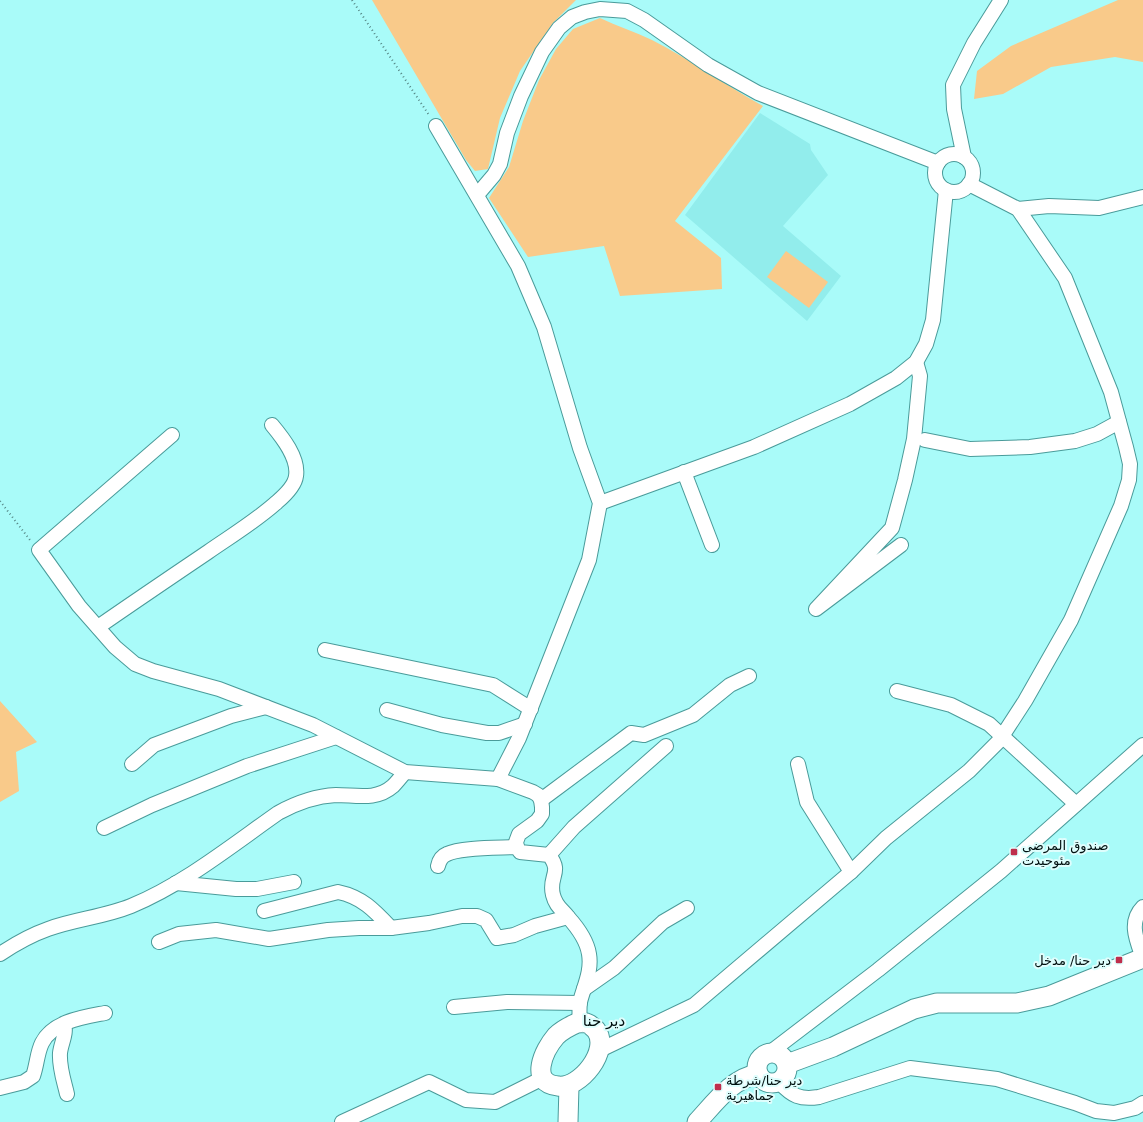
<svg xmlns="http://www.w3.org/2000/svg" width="1143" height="1122" viewBox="0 0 1143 1122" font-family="'DejaVu Sans','Noto Sans Arabic',sans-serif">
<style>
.built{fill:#92edec}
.green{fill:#f9ca8a}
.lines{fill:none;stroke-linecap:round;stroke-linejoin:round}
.street-casing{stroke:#4a9b9a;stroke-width:16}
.secondary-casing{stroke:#4a9b9a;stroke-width:21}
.path{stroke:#548584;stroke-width:2;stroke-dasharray:1 3;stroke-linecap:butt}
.street{stroke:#fff;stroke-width:14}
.secondary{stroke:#fff;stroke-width:19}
.poi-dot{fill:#bf2e4c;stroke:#dffefd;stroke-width:1.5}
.labels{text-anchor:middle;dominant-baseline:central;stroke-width:4;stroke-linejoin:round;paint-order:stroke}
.poi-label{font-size:13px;fill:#001010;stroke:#dffefd;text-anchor:start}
.quarter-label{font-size:15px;fill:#001010;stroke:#dffefd}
</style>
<rect width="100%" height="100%" fill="#a9fbf9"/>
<path class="built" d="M760,113L810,144L811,150L828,175L783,226L841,276L807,321L685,215Z"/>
<g class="green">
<path d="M372,0H576L553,23L520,71L500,118L488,169L475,171L466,160Z"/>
<path d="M1118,0H1143V62L1115,57L1051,67L1003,94L974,99L977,71L1011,46Z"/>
<path d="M600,18C617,26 635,32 652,40C690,59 725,85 763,106L675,221L721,258L722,289L620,296L604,246L528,257L489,198L509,167L523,121L539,80L556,49L573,29Z"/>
<path d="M786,251L828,282L809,308L767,277Z"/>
<path d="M0,701L37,742L16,752L19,791L0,802Z"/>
</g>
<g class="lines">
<g class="street-casing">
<g id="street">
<path d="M436,126L518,266L544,327L580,448L600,503L589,560L519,738L498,779"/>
<circle cx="954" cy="173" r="19"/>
<path d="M964,157L954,109L953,85L974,43L1001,0"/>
<path d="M477,195L494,175L500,164L507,133L521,96L542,52L559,28L572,17L585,12L600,9L627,11L644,20L708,65L758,93L938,163"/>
<path d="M1018,209L1049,206L1099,208L1143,197"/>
<path d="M172,435L39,550L79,606L115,647L135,664L153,671L219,689L313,725L405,772L498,779L533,792L538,795L541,800L542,807V814L537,821L519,834L516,842L517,847L520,852L549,855C563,873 548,876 553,895C556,907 562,909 568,917C577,927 587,941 589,954C592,971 584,986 580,1002C579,1008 580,1016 579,1023"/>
<path d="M925,440L970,449L1030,447L1075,441L1097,434L1119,422"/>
<path d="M684,472L712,545"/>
<path d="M600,503L754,447L850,404L896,378L916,362L926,344L933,320L946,190"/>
<path d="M901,545L816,609L892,528L905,480L914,439L920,376L916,362"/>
<path d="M98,627C134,602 171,577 208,552C231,536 256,521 277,502C284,496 295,485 296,476C299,458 282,437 272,425"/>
<path d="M325,650L493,685L531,709"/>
<path d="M897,691L951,705L989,724L1076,804"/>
<path d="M387,710L442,725L487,733H499L525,724"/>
<path d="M132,764L154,745L231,716L266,707"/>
<path d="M798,764L807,802L851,872"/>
<path d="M541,800L631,733L644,735L693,715L730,685L749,676"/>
<path d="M104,828L152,805L247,766L336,737"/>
<path d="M549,855L574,827L666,746"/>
<path d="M438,866C439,861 442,856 447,854C461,847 500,848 517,847"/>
<path d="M176,883L236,889H257L294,882"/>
<path d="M264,911L338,892C362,897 374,910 391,928"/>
<path d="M159,942L179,934L216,930L269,939L328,930L359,928H391L429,923L462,916H477L486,920L497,938L514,935L535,926L568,917"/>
<path d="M0,954C15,944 31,935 48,929C75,919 104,917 131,906C184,884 231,846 278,813C296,803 315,796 336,795C356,795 376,801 393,786C397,782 401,777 405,772"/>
<path d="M1143,958C1137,941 1128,922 1143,907"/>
<path d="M584,989L614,968L663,922L687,908"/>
<path d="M454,1007L507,1002L580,1003"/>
<path d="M64,1024C67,1034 61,1043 60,1053C59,1067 64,1081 67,1094"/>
<path d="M600,1050L694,1005L851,872L886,838L969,771L999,741L1025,701L1071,620L1121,506L1129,480L1130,464L1126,447L1111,392L1065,278L1018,209L969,184"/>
<path d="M768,1054L878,970L1001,871L1143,745"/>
<path d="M779,1082C792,1096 800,1100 819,1097L910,1068L997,1079L1075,1103L1096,1111L1114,1113L1135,1108L1143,1103"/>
<path d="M0,1088L24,1082L33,1076C37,1065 37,1053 42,1043C53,1021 84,1017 105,1013"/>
<path d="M342,1122L429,1082L466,1100L495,1102L543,1078"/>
</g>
</g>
<g class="secondary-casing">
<g id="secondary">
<path d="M577,1023C580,1023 584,1022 586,1023C589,1023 594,1028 596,1030C611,1050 580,1089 558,1086C528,1083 544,1050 556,1036C562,1030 570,1026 577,1023Z"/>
<circle cx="772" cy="1068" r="15"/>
<path d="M787,1064L833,1047L914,1009L937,1003H1017L1049,996L1143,958"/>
<path d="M568,1122L569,1086"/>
<path d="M697,1122C714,1104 732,1078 758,1074"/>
</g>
</g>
<g class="path">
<path d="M352,0L429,115"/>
<path d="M0,501L30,540"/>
</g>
<use href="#street" class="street"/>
<use href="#secondary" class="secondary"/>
</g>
<g class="poi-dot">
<rect x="1010" y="848" width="8" height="8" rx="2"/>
<rect x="1115" y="956" width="8" height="8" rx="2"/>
<rect x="714" y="1083" width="8" height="8" rx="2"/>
</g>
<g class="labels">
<g class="poi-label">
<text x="1022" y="845">صندوق المرضى<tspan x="1022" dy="15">مئوحيدت</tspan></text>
<text x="1111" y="960" text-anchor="end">دير حنا/ مدخل</text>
<text x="726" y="1080">دير حنا/شرطة<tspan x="726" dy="15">جماهيرية</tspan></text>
</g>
<g class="quarter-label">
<text x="604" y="1021">دير حنا</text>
</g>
</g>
</svg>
